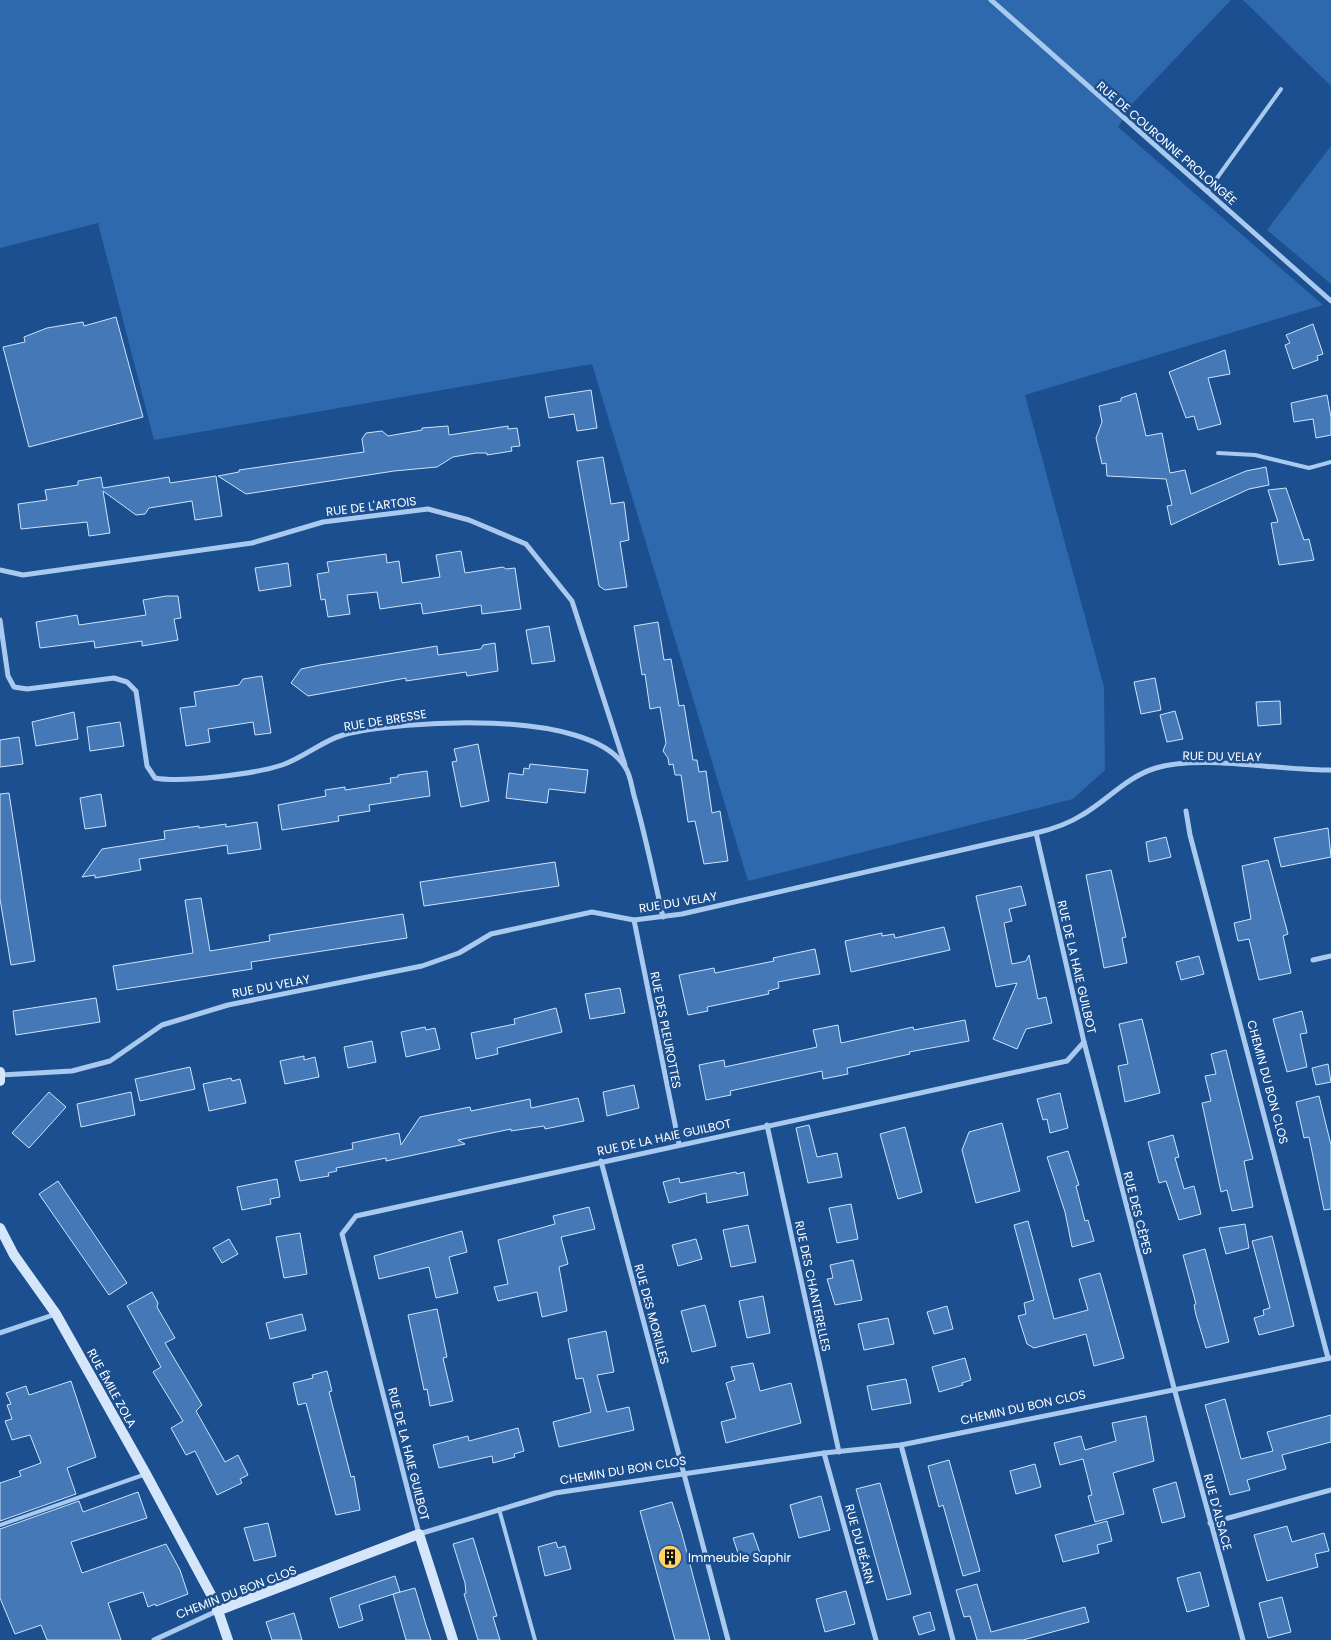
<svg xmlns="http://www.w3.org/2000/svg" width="1331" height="1640" viewBox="0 0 1331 1640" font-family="Poppins,sans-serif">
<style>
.green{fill:#2e69ad}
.building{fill:#4478b7;stroke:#cfe3fa}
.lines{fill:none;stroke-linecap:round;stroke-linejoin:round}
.lane{stroke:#a9c9ee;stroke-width:4}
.street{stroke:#a9c9ee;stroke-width:5}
.secondary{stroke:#d6e6fa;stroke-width:10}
.labels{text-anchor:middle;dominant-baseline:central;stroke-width:5;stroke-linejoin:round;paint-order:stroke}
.street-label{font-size:12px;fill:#fff;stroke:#1b4f8f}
.poi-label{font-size:12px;fill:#fff;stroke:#1b4f8f;text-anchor:start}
</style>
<rect width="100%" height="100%" fill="#1b4f8f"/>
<g class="green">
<path d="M0,0H1231L1132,104L1118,127L1323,305L1025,395L1104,687L1105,770L1073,799L748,881L592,364L154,440L98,223L0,248Z"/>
<path d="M1243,0H1331V86Z"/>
<path d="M1331,146V284L1267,230Z"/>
</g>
<g class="building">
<path d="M116,317L143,417L29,447L3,347L25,342L24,337L47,328L83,322L84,326Z"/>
<path d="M1313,324L1323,354L1317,356L1318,360L1293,369L1285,345L1290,343L1286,335Z"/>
<path d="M1225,350L1230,374L1208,378L1221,424L1198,430L1194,416L1186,418L1169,372Z"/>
<path d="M591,390L597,428L577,431L574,414L549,418L545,397Z"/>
<path d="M1136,393L1146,436L1162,433L1170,473L1185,470L1191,494L1246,471L1266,467L1269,485L1249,489L1171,525L1167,506L1172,505L1166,479L1107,476L1106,463L1102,464L1096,438L1102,422L1099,406L1121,401V398Z"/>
<path d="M1327,395L1331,417V435L1316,438L1313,419L1294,422L1291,403Z"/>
<path d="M448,426L449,435L508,426V429L517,428L520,446L511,447L512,451L487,455V453H476L453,457L437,467L394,471L246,494L218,476L239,472V470L364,452L362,439L366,433L382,431L388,436L422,430V428Z"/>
<path d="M603,457L611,504L624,502L629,540L620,542L627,587L605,590L599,586L577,461Z"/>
<path d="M216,476L222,516L195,520L192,501L149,508L145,514L136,515L103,491L110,533L89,536L87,522L21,529L18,504L47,500L45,490L78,485V481L101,477L103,488L169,477L170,483Z"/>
<path d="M1286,488L1304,540L1309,539L1314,560L1279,565L1271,523L1278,522L1268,490Z"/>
<path d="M461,551L465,573L503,567L506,569L515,568L521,609L482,614L481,605L423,614L421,603L380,609L377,592L347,595L350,614L328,617L325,599L321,600L317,574L329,572L327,562L386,554L387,563L399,561L402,583L440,577L436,555Z"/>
<path d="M288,563L291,586L259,591L255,568Z"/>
<path d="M166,596H178L181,618L174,619L178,640L142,646V641L95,648L94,641L40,648L36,622L77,615L79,625L146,615L143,600Z"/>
<path d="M658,622L664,660L671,659L679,706L684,705L693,760H697L699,772L706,771L712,813L720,811L728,861L704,864L695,821L688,822L681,775H675L673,764L669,765L668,758L663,751L666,743L660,707L650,709L645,674L642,675L634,626Z"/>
<path d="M549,626L555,661L532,664L526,630Z"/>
<path d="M495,643L498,671L467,676L466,672L406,681V678L308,696L291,683L301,669L320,665L437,646L438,655L481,649L483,645Z"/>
<path d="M262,676L271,733L255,735L253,722L208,729L210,742L186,746L180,708L196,706L194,692L239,685L243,679Z"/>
<path d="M1155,678L1161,710L1141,714L1134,682Z"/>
<path d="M1280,701L1281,724L1258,726L1256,702Z"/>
<path d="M1175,711L1183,739L1167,742L1160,715Z"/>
<path d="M74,712L78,739L36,746L32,722Z"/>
<path d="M120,722L124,746L90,751L87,727Z"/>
<path d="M19,737L23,764L0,767V740Z"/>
<path d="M478,744L489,801L461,807L452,762L457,761L454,749Z"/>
<path d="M530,764L588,770L585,793L549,789L547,803L506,798L509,773L523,775L524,768L529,769Z"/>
<path d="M427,771L430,796L369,805L370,811L338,816L339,821L282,830L278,805L326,796L325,790L345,787V790L391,783L390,778L398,777V775Z"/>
<path d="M9,793L35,961L11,965L0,899V794Z"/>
<path d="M101,794L106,826L85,829L80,798Z"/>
<path d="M257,822L261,849L228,854L227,845L139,859L141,870L95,878V875L82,877L102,849L165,839L164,831L199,826V828L226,824V827Z"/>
<path d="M1328,828L1331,857L1281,867L1274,838Z"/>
<path d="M1166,837L1171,857L1149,862L1146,842Z"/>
<path d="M1268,860L1288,934L1283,936L1291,973L1259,980L1249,939L1238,941L1234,923L1251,919L1242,866Z"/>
<path d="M555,862L559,886L424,906L420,882Z"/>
<path d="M1111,870L1126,937L1122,938L1127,963L1104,968L1086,875Z"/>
<path d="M1021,886L1026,905L1009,909L1012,921L1004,923L1012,964L1026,961L1029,955L1038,999L1046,997L1052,1023L1026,1029L1017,1049L993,1039L1017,983L996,987L976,896Z"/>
<path d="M201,898L210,951L270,941L269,935L403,914L407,938L251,962L252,969L117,990L113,966L193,953L185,900Z"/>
<path d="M944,927L950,950L851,972L845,941L882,933V936L894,934L895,938Z"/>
<path d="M815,949L820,974L778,982L779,988L768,991L769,994L707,1007L708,1011L688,1015L679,975L714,968L715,973L774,961L773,958Z"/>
<path d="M1199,956L1204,974L1181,980L1176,962Z"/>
<path d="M620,988L625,1013L590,1019L585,994Z"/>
<path d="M96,998L100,1022L16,1035L13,1011Z"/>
<path d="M556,1008L562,1032L497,1048L498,1054L476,1059L471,1033L515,1024L514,1019Z"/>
<path d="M1302,1011L1307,1033L1300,1034L1307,1067L1287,1072L1273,1019Z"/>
<path d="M1142,1019L1160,1093L1125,1102L1118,1066L1128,1064L1119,1024Z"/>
<path d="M965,1020L969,1041L909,1052L910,1054L847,1068L848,1074L823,1079L822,1071L730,1091L731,1095L706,1100L699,1065L724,1060L725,1067L817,1047L813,1030L838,1025L841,1043L913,1027L914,1030Z"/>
<path d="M425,1027L426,1030L435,1028L440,1049L406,1057L401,1032Z"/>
<path d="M372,1041L376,1062L348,1068L344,1047Z"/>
<path d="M1226,1050L1253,1159L1244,1161L1253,1207L1232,1211L1227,1190L1221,1192L1202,1103L1211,1101L1205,1076L1216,1074L1211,1054Z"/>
<path d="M304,1056V1060L315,1057L319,1077L285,1084L280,1061Z"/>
<path d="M1328,1064L1331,1082L1316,1085L1312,1068Z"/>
<path d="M190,1067L195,1089L140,1101L135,1079Z"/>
<path d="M231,1078L232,1081L240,1079L246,1103L209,1111L203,1084Z"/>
<path d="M634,1085L639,1108L607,1116L603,1092Z"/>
<path d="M49,1092L66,1107L29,1148L12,1133Z"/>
<path d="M131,1092L135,1115L81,1127L77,1104Z"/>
<path d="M1060,1093L1068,1128L1050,1133L1047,1119L1043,1120L1037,1099Z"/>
<path d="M1319,1096L1331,1145V1209L1324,1210L1309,1137L1304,1138L1296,1102Z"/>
<path d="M578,1098L584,1121L545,1129L544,1126L511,1131V1129L458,1140L465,1144L386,1161V1158L336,1168L337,1171L328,1173L329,1176L300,1181L295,1161L353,1149L352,1143L399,1133L401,1145L420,1117L470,1107L471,1111L530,1099L531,1108Z"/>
<path d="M1002,1123L1020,1191L976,1203L962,1150L969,1132Z"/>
<path d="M809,1125L817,1157L837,1153L842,1177L808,1183L796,1128Z"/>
<path d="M905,1127L922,1192L898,1199L880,1134Z"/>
<path d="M1173,1135L1179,1157L1175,1158L1184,1189L1194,1186L1201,1214L1179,1220L1166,1181L1159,1183L1148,1142Z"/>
<path d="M1068,1151L1079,1185L1076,1186L1085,1221L1088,1220L1094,1241L1072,1247L1065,1212L1047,1157Z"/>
<path d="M736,1172L737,1174L744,1172L748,1195L707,1203L706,1193L669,1203L663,1182L679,1178L680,1183Z"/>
<path d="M277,1179L280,1197L270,1199L271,1204L242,1210L237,1187Z"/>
<path d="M58,1181L127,1283L109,1295L39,1194Z"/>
<path d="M851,1204L858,1239L837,1243L829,1208Z"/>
<path d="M589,1207L595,1229L561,1237L568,1264L559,1267L567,1311L542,1317L537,1292L498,1301L494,1287L508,1284L498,1240L555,1224L553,1216Z"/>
<path d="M1028,1221L1054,1319L1088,1310L1079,1279L1100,1273L1124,1358L1094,1366L1086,1334L1034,1348L1027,1344L1018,1316L1026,1314L1024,1303L1034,1300L1014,1225Z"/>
<path d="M1245,1224L1249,1248L1226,1254L1219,1228Z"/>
<path d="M748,1225L756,1262L731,1267L723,1230Z"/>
<path d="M462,1231L467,1252L449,1257L458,1293L436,1298L429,1267L379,1279L374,1256Z"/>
<path d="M300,1233L307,1274L284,1278L276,1237Z"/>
<path d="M1272,1236L1294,1326L1259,1335L1254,1318L1264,1315L1263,1310L1270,1308L1252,1241Z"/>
<path d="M229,1239L238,1254L222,1263L213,1248Z"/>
<path d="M696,1239L702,1259L678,1266L672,1245Z"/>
<path d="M1205,1249L1229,1342L1206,1348L1196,1315L1194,1305L1196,1304L1183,1255Z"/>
<path d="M853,1260L862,1300L835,1305L827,1279L833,1278L830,1265Z"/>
<path d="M152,1292L158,1303L157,1307L175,1338L165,1343L202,1405L196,1411L225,1462L238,1455L248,1475L240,1479L242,1483L217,1495L195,1451L186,1455L171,1428L183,1421L153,1372L161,1367L127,1306Z"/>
<path d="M763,1296L770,1333L747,1338L739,1301Z"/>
<path d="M705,1305L716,1346L692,1352L681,1311Z"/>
<path d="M947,1306L953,1329L934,1334L927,1312Z"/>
<path d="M437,1309L447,1357L443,1358L453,1401L430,1406L427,1389L424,1390L408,1315Z"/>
<path d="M302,1314L306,1330L270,1339L266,1323Z"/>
<path d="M888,1318L894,1344L864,1350L858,1324Z"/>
<path d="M606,1331L614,1372L597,1375L607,1412L629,1407L634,1430L559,1447L553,1422L591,1412L583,1378L576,1379L568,1339Z"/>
<path d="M965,1358L971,1380L962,1383L963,1385L939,1392L932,1367Z"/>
<path d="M753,1363L760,1391L791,1383L801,1423L726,1443L721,1422L736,1418L726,1383L735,1380L731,1367Z"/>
<path d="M327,1371L332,1391L329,1392L351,1477L354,1476L360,1510L336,1515L306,1403L298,1405L293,1383L313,1378L312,1375Z"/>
<path d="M906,1379L911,1403L872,1410L867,1386Z"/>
<path d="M71,1381L96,1457L67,1468L76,1494L0,1521V1483L21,1476L19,1471L41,1463L30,1435L12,1440L5,1421L12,1419L7,1405L11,1404L6,1393L26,1386L29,1395Z"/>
<path d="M1225,1399L1241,1459L1273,1451L1267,1432L1331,1415V1442L1282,1455L1286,1469L1247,1480L1250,1490L1230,1495L1205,1405Z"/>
<path d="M1146,1416L1154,1461L1113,1473L1124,1514L1095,1522L1088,1496L1092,1495L1083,1459L1060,1465L1054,1443L1081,1436L1085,1450L1116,1441L1112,1423Z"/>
<path d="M518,1428L524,1451L514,1454L515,1457L493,1463L492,1456L439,1468L433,1445L468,1436L469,1441Z"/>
<path d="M949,1460L980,1571L963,1576L943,1505L939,1507L928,1466Z"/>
<path d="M1035,1464L1041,1487L1016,1494L1010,1471Z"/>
<path d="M1176,1482L1185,1517L1162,1523L1153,1489Z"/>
<path d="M880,1483L911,1594L887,1600L856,1489Z"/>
<path d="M138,1492L147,1518L71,1542L82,1573L166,1544L180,1570L188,1594L156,1606L155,1604L148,1607L143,1592L108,1603L121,1640H47L41,1625L15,1634L0,1598V1529L79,1501L83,1512Z"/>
<path d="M821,1496L830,1530L799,1538L790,1505Z"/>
<path d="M672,1502L682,1534L710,1640H675L640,1511Z"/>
<path d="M1107,1521L1112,1541L1097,1545L1099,1553L1063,1562L1055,1535Z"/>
<path d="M268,1523L276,1556L254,1561L244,1528Z"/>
<path d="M1287,1526L1292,1542L1324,1533L1329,1551L1315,1554L1318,1567L1267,1581L1254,1535Z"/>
<path d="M753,1533L760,1553L740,1559L733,1538Z"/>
<path d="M473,1538L497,1616L493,1617L500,1640H478L464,1594L466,1593L465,1583L453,1544Z"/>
<path d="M556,1542L558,1548L565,1546L571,1569L545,1576L538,1547Z"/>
<path d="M1200,1572L1209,1606L1187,1612L1177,1578Z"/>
<path d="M395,1576L400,1592L359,1605L363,1620L339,1628L330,1598Z"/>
<path d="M977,1584L991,1632L1085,1607L1089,1622L1023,1640H977L970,1616L964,1617L956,1590Z"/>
<path d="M415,1588L426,1625L431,1640H406L393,1594Z"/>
<path d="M846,1591L855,1624L825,1632L816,1599Z"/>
<path d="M1282,1597L1291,1632L1268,1638L1259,1603Z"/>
<path d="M930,1612L935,1630L919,1635L913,1617Z"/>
<path d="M294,1613L302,1640H272L266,1622Z"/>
</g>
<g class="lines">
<g class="lane">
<path d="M1207,192L1281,89"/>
<path d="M1218,453L1255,455L1309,468L1331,462"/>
<path d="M499,1509L535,1640"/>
<path d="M0,1525L146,1474"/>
</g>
<g class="street">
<path d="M991,0L1331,301"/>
<path d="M0,570L23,575L252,543L323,522L428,509L469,520L526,544L572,601L625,765"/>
<path d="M0,620L8,676L14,687L27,689L114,678L127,682L136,691L147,766L155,778C182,783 255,774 282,765C303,758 322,741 343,735C402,720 590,708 625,767C631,775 632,790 635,799C646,838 654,878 663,917"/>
<path d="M1186,811L1190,835L1328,1358"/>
<path d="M1036,833L1084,1042L1067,1061L356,1216L342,1234L419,1534L555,1493L824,1453L901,1445L1331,1358"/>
<path d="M634,920L679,1144"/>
<path d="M1313,960L1331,956"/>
<path d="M1084,1042L1174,1388L1243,1640"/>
<path d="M1,1075L72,1071L110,1061L162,1025L228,1005L422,966L459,953L491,934L592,912L634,920L682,914L1036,833C1053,829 1068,824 1082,815C1108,800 1126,777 1156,768C1203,754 1279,771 1331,770"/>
<path d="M767,1125L839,1452"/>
<path d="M601,1161L728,1640"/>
<path d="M0,1333L56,1314"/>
<path d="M901,1445L953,1640"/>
<path d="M824,1453L876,1640"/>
<path d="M1210,1523L1331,1490"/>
<path d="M154,1640L217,1611"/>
</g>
<g class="secondary">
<path d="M0,1072V1081"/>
<path d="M0,1228L14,1255L56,1314L146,1474L215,1602L228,1640"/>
<path d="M217,1611L419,1534L453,1640"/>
</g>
</g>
<defs>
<g id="building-disc" transform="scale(1.25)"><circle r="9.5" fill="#ffd166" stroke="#1b4f8f"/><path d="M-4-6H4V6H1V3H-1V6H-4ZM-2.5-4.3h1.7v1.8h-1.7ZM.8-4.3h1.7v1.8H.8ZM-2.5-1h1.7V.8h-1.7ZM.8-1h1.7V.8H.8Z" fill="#111"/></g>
</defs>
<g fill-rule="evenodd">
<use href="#building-disc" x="670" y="1557"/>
</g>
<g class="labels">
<g class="street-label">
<text transform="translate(1167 143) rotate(41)">RUE DE COURONNE PROLONGÉE</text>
<text transform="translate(371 506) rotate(-7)">RUE DE L'ARTOIS</text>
<text transform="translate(385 720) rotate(-9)">RUE DE BRESSE</text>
<text transform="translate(1222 756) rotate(1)">RUE DU VELAY</text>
<text transform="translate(678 902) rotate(-9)">RUE DU VELAY</text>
<text transform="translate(1077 967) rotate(77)">RUE DE LA HAIE GUILBOT</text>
<text transform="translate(271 986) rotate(-11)">RUE DU VELAY</text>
<text transform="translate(666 1030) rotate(79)">RUE DES PLEUROTTES</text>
<text transform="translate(1268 1082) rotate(75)">CHEMIN DU BON CLOS</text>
<text transform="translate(664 1137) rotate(-12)">RUE DE LA HAIE GUILBOT</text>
<text transform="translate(1138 1213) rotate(76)">RUE DES CÈPES</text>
<text transform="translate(813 1286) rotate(78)">RUE DES CHANTERELLES</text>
<text transform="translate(652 1314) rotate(75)">RUE DES MORILLES</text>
<text transform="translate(112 1388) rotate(61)">RUE ÉMILE ZOLA</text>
<text transform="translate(1023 1407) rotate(-12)">CHEMIN DU BON CLOS</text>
<text transform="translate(409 1454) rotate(76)">RUE DE LA HAIE GUILBOT</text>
<text transform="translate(623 1470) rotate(-9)">CHEMIN DU BON CLOS</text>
<text transform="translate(1218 1512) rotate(75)">RUE D'ALSACE</text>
<text transform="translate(860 1544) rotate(75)">RUE DU BÉARN</text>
<text transform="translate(236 1592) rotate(-21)">CHEMIN DU BON CLOS</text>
</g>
<g class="poi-label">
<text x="688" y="1557">Immeuble Saphir</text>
</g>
</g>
</svg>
